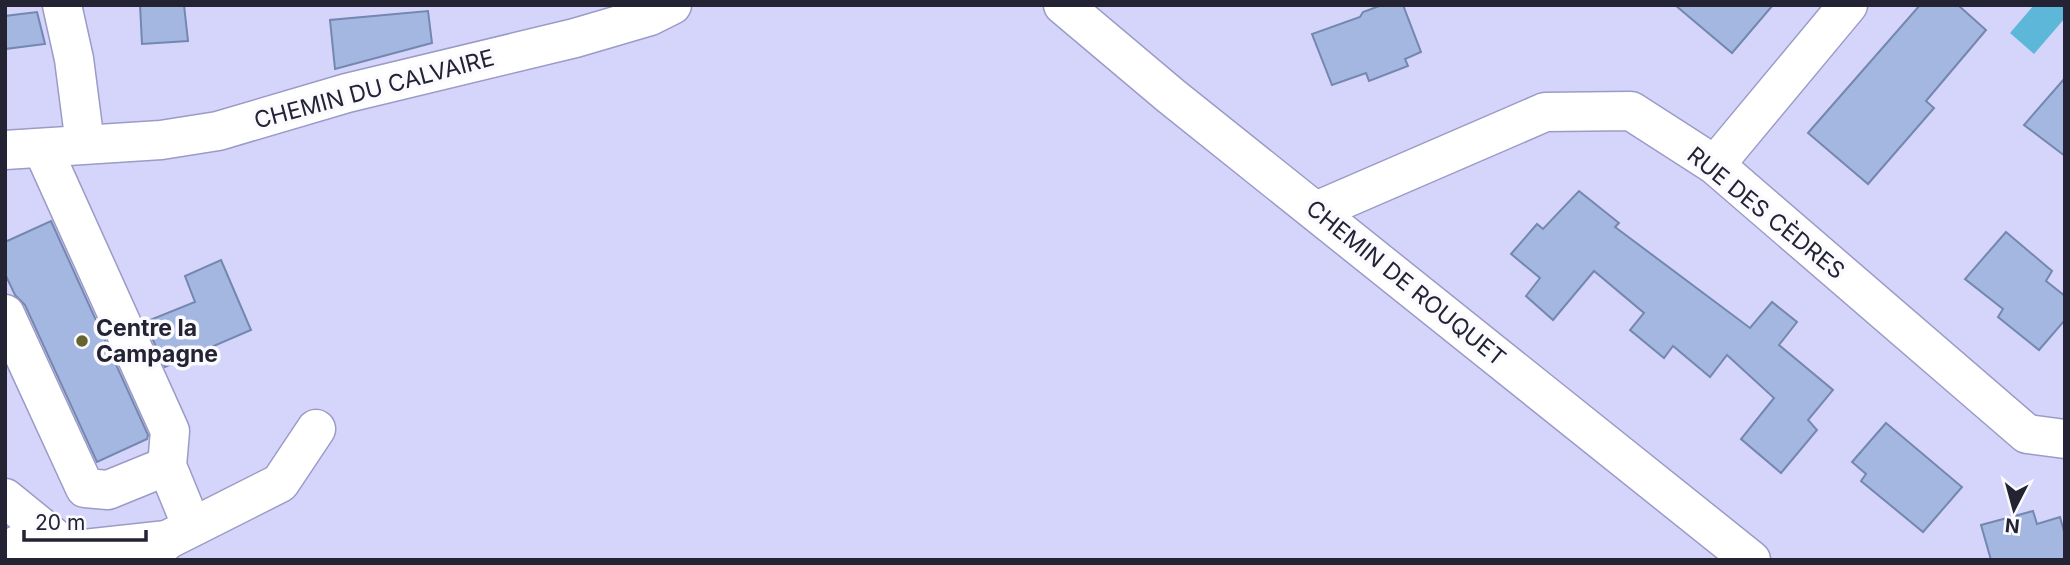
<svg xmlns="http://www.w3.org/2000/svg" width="2070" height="565" viewBox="0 0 2070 565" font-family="Inter,sans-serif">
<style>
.water{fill:#5db7d8}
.building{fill:#a3b7e1;stroke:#7487af;stroke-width:2}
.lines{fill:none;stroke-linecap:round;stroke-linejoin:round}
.minor-casing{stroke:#9b9bc7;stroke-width:41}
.minor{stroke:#fff;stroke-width:38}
.poi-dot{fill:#676430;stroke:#fafaff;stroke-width:2.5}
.labels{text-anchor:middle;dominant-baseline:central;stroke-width:7;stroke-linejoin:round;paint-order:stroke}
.street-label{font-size:23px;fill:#232334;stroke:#fafaff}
.poi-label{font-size:23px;font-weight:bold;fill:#232334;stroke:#fafaff;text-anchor:start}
</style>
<rect width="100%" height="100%" fill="#d5d5fb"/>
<path class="water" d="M2034,5H2065V18L2034,54L2010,33Z"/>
<g class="building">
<path d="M140,5H184L188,41L142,44Z"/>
<path d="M1382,5H1403L1421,52L1405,59L1408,66L1369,81L1366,73L1332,85L1312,34L1360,17L1363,12Z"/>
<path d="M1675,5H1773L1732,53Z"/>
<path d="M1920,5H1958L1986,30L1926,101L1934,108L1868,184L1808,133Z"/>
<path d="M428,11L432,43L335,69L330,20Z"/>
<path d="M37,12L45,44L5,49V16Z"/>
<path d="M2065,78V156L2024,125Z"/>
<path d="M1579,191L1619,223L1615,227L1750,328L1772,302L1797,322L1779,345L1833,390L1808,420L1817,430L1781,473L1741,439L1774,398L1727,355L1710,377L1673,346L1664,358L1630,330L1644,313L1594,271L1553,320L1526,296L1540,278L1511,254L1537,224L1543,229Z"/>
<path d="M51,221L148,435L147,439L97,462L25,305L15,295L5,274V242Z"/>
<path d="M2006,232L2052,271L2046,281L2065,296V320L2039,350L1998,317L2003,309L1965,279Z"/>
<path d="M221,260L251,330L165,367L145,322L195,302L185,276Z"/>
<path d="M1886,423L1962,487L1923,532L1861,481L1866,474L1852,462Z"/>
<path d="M2033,511L2037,524L2060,517L2065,535V560H1991L1981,525Z"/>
</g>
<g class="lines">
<g class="minor-casing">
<g id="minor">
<path d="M62,5L74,59L85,144"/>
<path d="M1063,5L1171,96L1751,560"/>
<path d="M5,150L161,140L218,131L347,93L575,38L650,16L672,5"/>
<path d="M45,154L170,431L167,466L192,527"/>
<path d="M1715,165L1848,5"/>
<path d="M1316,211L1545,112L1631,111L1715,165L2027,434L2065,439"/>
<path d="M5,314L85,488L108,490L167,466"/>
<path d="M5,498L58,541"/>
<path d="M75,550L167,540"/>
<path d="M5,553C32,531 63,538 86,560"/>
<path d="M147,560L167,540L280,483L316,429"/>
</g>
</g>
<use href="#minor" class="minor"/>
</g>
<circle class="poi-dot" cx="82" cy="341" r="7"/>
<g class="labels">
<g class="street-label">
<text transform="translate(374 89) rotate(-15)">CHEMIN DU CALVAIRE</text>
<text transform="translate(1766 213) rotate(39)">RUE DES CÈDRES</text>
<text transform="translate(1406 283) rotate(39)">CHEMIN DE ROUQUET</text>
</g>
<g class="poi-label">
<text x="96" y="328">Centre la<tspan x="96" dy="26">Campagne</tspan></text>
</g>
</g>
<rect width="2070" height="565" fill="none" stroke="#232334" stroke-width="14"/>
<g transform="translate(2014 509) rotate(186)" stroke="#fafaff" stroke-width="5" paint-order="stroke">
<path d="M0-5L12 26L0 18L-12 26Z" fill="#232334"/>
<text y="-10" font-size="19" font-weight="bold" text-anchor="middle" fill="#232334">N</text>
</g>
<path d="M24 530v10h122v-10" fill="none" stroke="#232334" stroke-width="3.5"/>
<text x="35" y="530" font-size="21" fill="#232334" stroke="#fafaff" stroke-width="5" paint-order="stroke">20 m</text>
</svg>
